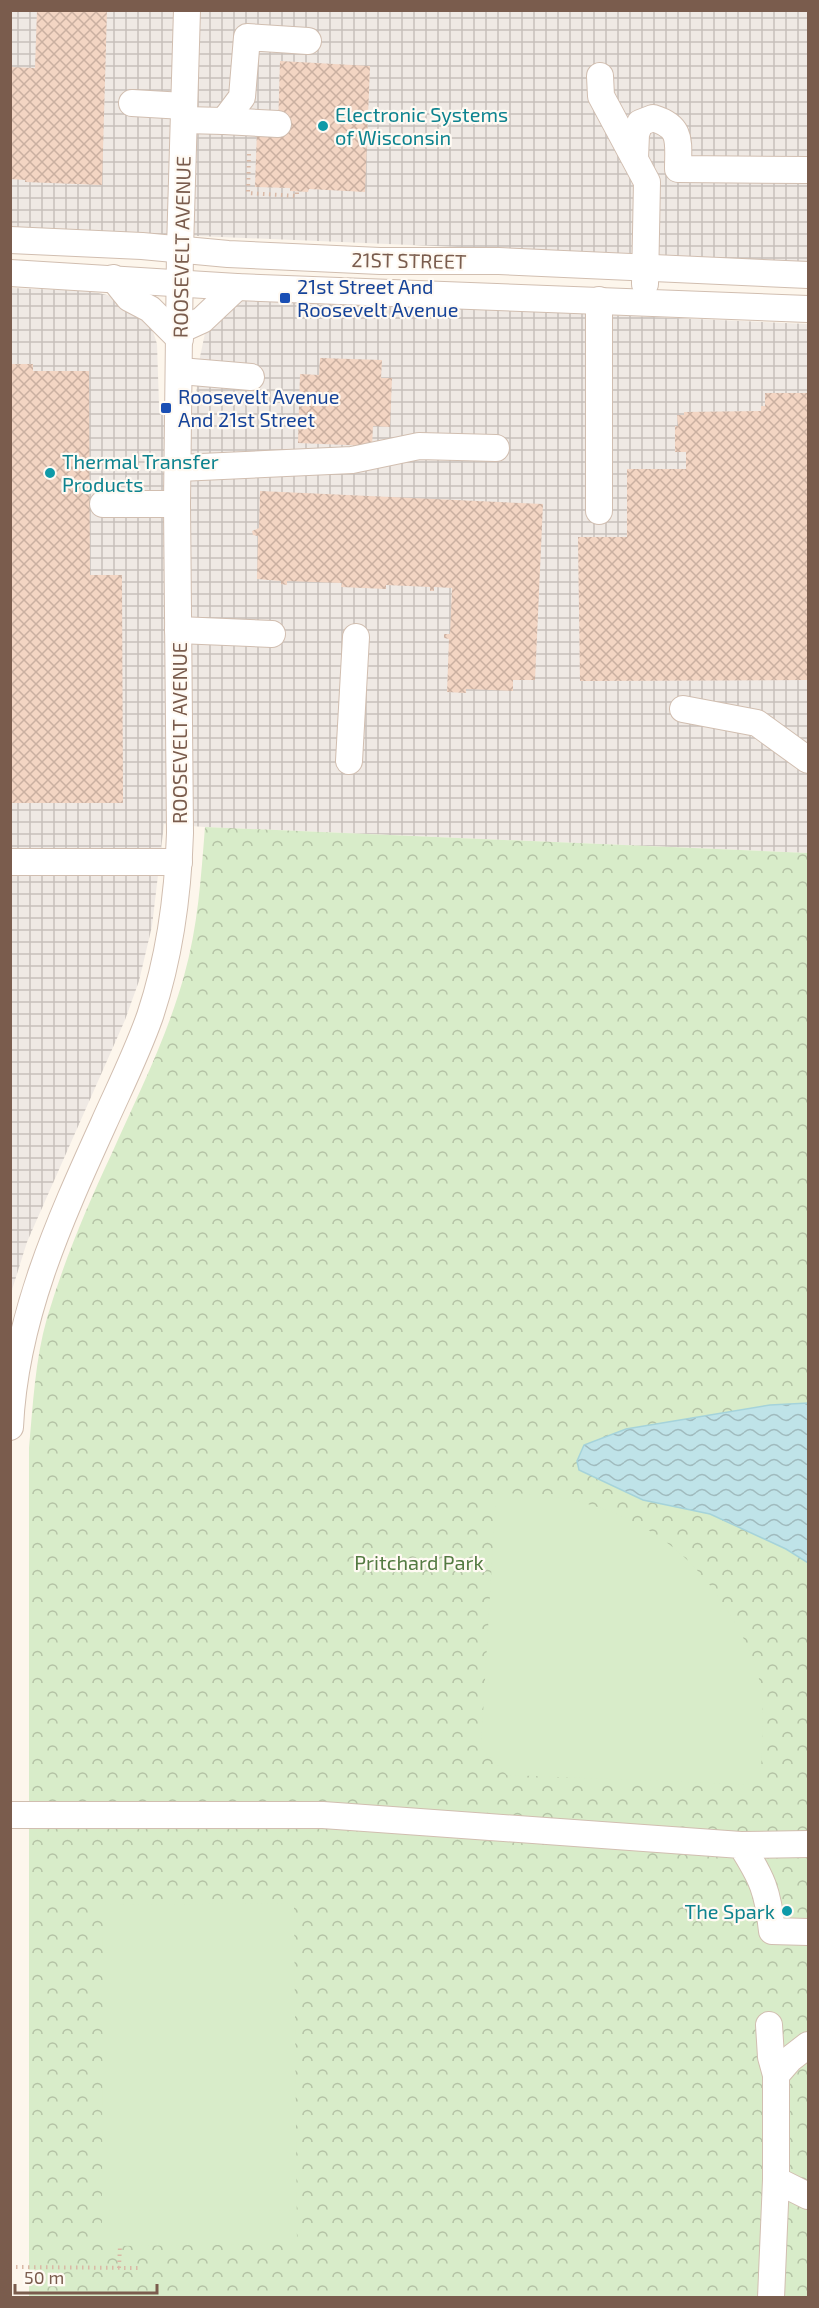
<svg xmlns="http://www.w3.org/2000/svg" width="819" height="2308" viewBox="0 0 819 2308" font-family="'Exo 2',sans-serif">
<style>
.industrial{fill:url(#industrial-grid)}
.park{fill:url(#park-crowns)}
.pitch{fill:#d8ecc9}
.water{fill:url(#water-waves);stroke:#a5d3da;stroke-width:1.5}
.building{fill:url(#building-cross-hatch)}
.lines{fill:none;stroke-linecap:round;stroke-linejoin:round}
.minor-casing{stroke:#d1beb0;stroke-width:28}
.path{stroke:#d9b8a5;stroke-width:4;stroke-dasharray:1.5 4.5;stroke-linecap:butt}
.minor{stroke:#fff;stroke-width:26}
.culture-dot{fill:#0f9aa8;stroke:#fffaf3;stroke-width:2}
.transit-dot{fill:#1a4fb4;stroke:#fffaf3;stroke-width:2}
.labels{text-anchor:middle;dominant-baseline:central;stroke-width:4.5;stroke-linejoin:round;paint-order:stroke}
.culture-label{font-size:20px;fill:#0d838f;stroke:#fffaf3;text-anchor:start}
.street-label{font-size:20px;fill:#7a5c4d;stroke:#fffaf3}
.transit-label{font-size:20px;fill:#164399;stroke:#fffaf3;text-anchor:start}
.park-label{font-size:20px;fill:#537a41;stroke:#fffaf3}
</style>
<defs>
<pattern id="industrial-grid" width="8" height="8" patternUnits="userSpaceOnUse" patternTransform="scale(1.5)"><rect width="8" height="8" fill="#efe9e4"/><path d="M0 4h8M4 0v8" fill="none" stroke="#c7c0bb"/></pattern>
<pattern id="park-crowns" width="20" height="18" patternUnits="userSpaceOnUse" patternTransform="scale(1.5)"><rect width="20" height="18" fill="#d8ecc9"/><path d="M2 6a3 3 0 1 1 6 0M12 15a3 3 0 1 1 6 0" fill="none" stroke="#b4c2a5"/></pattern>
<pattern id="water-waves" width="16" height="10" patternUnits="userSpaceOnUse" patternTransform="scale(1.5)"><rect width="16" height="10" fill="#bfe3e8"/><path d="M0 5q4-4 8 0t8 0" fill="none" stroke="#a0bbbe"/></pattern>
<pattern id="building-cross-hatch" width="8" height="8" patternUnits="userSpaceOnUse" patternTransform="scale(1.5)"><rect width="8" height="8" fill="#f3d5c3"/><path d="M0 0l8 8M0 8l8-8" fill="none" stroke="#cab0a1"/></pattern>
</defs>
<rect width="100%" height="100%" fill="#fdf6ec"/>
<g class="industrial">
<path d="M11,11H808V262L11,228Z"/>
<path d="M11,288L90,291L120,298L152,328L157,344L159,405H195L200,357L205,333L216,318L230,306L242,301L258,300L317,302L808,324V853L205,827L164,824L152,926L139,981L125,1020L27,1242L11,1293Z"/>
</g>
<path class="park" d="M205,827L808,853V2297L29,2298V1448C33,1405 35,1360 47,1318C64,1261 87,1206 112,1153C138,1095 167,1037 184,976C198,927 201,877 205,827Z"/>
<g class="pitch">
<path d="M496,1493C510,1494 526,1493 541,1495C621,1504 685,1541 727,1610C739,1629 751,1650 757,1671C767,1705 762,1749 760,1785L507,1775L481,1748Z"/>
<path d="M294,1903L297,2244L102,2246L103,1905Z"/>
</g>
<path class="water" d="M808,1403V1563L786,1549L710,1514L643,1500L579,1470L577,1461L584,1445L626,1429L770,1405Z"/>
<g class="building">
<path d="M37,10H107L102,185L25,182V180L10,179V67L35,68Z"/>
<path d="M280,61L370,66L365,192L309,189L308,192L290,191V188L255,187L257,129L278,130Z"/>
<path d="M320,358L382,360L381,378H392L390,427L373,426L372,446L298,443L300,374L319,375Z"/>
<path d="M10,364H33V371H89L90,575H122L123,803H10Z"/>
<path d="M765,393H808V680L580,681L578,537H627V469H686V452H675V426H678L677,415H684V412L761,411V406H765Z"/>
<path d="M260,491L543,504L535,680H513V691L466,689V693L447,692L449,639L444,638V634H450L452,588L434,587V591H430V587L386,585V589L341,587L342,583L287,581V585L281,584V581L257,579L258,536L253,535L252,531L259,528Z"/>
</g>
<g class="lines">
<g class="minor-casing">
<g id="minor">
<path d="M600,76L601,96L647,182L645,284"/>
<path d="M132,103L184,106"/>
<path d="M184,120L224,121L242,97L247,37L308,41"/>
<path d="M224,121L278,124"/>
<path d="M635,158L636,134L640,123L653,118C683,127 678,142 678,169L808,170"/>
<path d="M10,240L142,246L228,254L380,261H499L808,275"/>
<path d="M10,273L237,287L808,309"/>
<path d="M113,278L129,298L150,309L180,339"/>
<path d="M180,330L202,320L237,287"/>
<path d="M180,371L251,377"/>
<path d="M179,468L352,460L419,446L496,448"/>
<path d="M103,504H177"/>
<path d="M599,511V300"/>
<path d="M178,630L272,634"/>
<path d="M683,709L757,723L808,760"/>
<path d="M349,761L356,637"/>
<path d="M10,862H179"/>
<path d="M10,1427C15,1319 59,1222 103,1125C119,1089 137,1053 150,1016C170,956 178,896 180,833L177,504L180,249L187,10"/>
<path d="M10,1815H323L741,1845C762,1878 768,1891 772,1931L808,1932"/>
<path d="M741,1845L808,1844"/>
<path d="M769,2025L771,2057L776,2075V2180L808,2196"/>
<path d="M776,2075L790,2059L808,2045"/>
<path d="M771,2298L776,2180"/>
</g>
</g>
<g class="path">
<path d="M249,154L248,193L297,196V191"/>
<path d="M10,2267L139,2268"/>
<path d="M119,2268L120,2246"/>
</g>
<use href="#minor" class="minor"/>
</g>
<g class="culture-dot">
<circle cx="323" cy="126" r="6"/>
<circle cx="50" cy="473" r="6"/>
<circle cx="787" cy="1911" r="6"/>
</g>
<g class="transit-dot">
<rect x="279" y="292" width="12" height="12" rx="3"/>
<rect x="160" y="402" width="12" height="12" rx="3"/>
</g>
<g class="labels">
<g class="culture-label">
<text x="335" y="114">Electronic Systems<tspan x="335" dy="23">of Wisconsin</tspan></text>
<text x="62" y="461">Thermal Transfer<tspan x="62" dy="23">Products</tspan></text>
<text x="775" y="1911" text-anchor="end">The Spark</text>
</g>
<g class="street-label">
<text transform="translate(181 247) rotate(-89)">ROOSEVELT AVENUE</text>
<text transform="translate(409 260) rotate(1)">21ST STREET</text>
<text transform="translate(179 733) rotate(-90)">ROOSEVELT AVENUE</text>
</g>
<g class="transit-label">
<text x="297" y="286">21st Street And<tspan x="297" dy="23">Roosevelt Avenue</tspan></text>
<text x="178" y="396">Roosevelt Avenue<tspan x="178" dy="23">And 21st Street</tspan></text>
</g>
<g class="park-label">
<text x="419" y="1562">Pritchard Park</text>
</g>
</g>
<rect width="819" height="2308" fill="none" stroke="#7a5c4d" stroke-width="24"/>
<path d="M15 2284v9h142v-9" fill="none" stroke="#7a5c4d" stroke-width="3"/>
<text x="24" y="2284" font-size="18" fill="#7a5c4d" stroke="#fffaf3" stroke-width="4.5" paint-order="stroke">50 m</text>
</svg>
